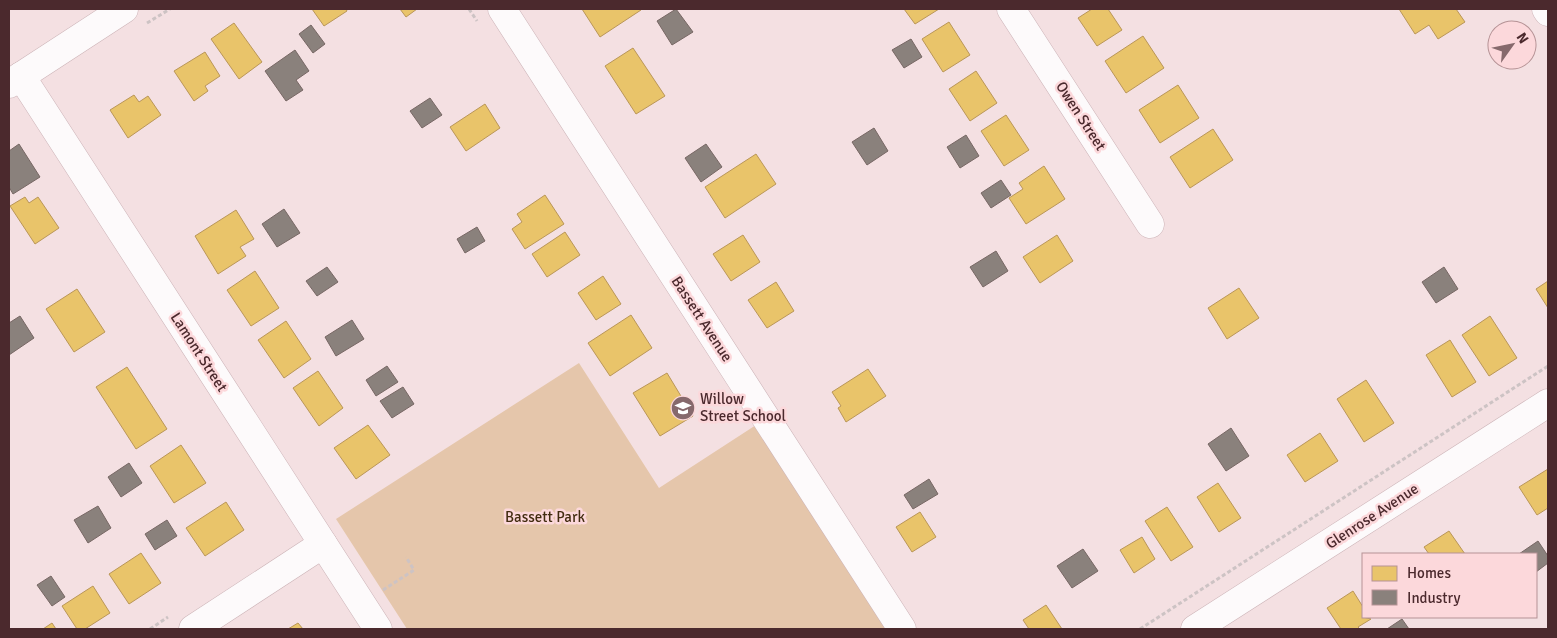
<svg xmlns="http://www.w3.org/2000/svg" width="1557" height="638" viewBox="0 0 1557 638" font-family="Signika,sans-serif">
<style>
.green{fill:#e5c6ab}
.homes{fill:#e9c46a;stroke:#ba9658}
.industry{fill:#8a817c;stroke:#776764}
.lines{fill:none;stroke-linecap:round;stroke-linejoin:round}
.minor-casing{stroke:#ccb3b7;stroke-width:29}
.path{stroke:#cdc3c4;stroke-width:3;stroke-dasharray:4 2.5;stroke-linecap:butt}
.minor{stroke:#fdfafb;stroke-width:28}
.labels{text-anchor:middle;dominant-baseline:central;stroke-width:5;stroke-linejoin:round;paint-order:stroke}
.street-label{font-size:15px;fill:#4b292d;stroke:#fcd8db}
.poi-label{font-size:15px;fill:#4b292d;stroke:#fcd8db;text-anchor:start}
.park-label{font-size:15px;fill:#422c10;stroke:#fcd8db}
</style>
<rect width="100%" height="100%" fill="#f4e0e2"/>
<path class="green" d="M579,363L659,488L756,425L887,629H407L336,519Z"/>
<g class="homes">
<path d="M312,9H346L347,11L324,26Z"/>
<path d="M400,9H417L406,17Z"/>
<path d="M582,9H640L641,10L600,37Z"/>
<path d="M904,9H939L915,24Z"/>
<path d="M1092,9H1108L1122,30L1097,46L1078,18Z"/>
<path d="M1399,9H1456L1465,22L1438,39L1429,25L1415,34Z"/>
<path d="M949,22L970,55L943,72L922,39Z"/>
<path d="M234,23L262,62L239,79L211,39Z"/>
<path d="M1143,36L1164,68L1126,93L1105,61Z"/>
<path d="M633,48L665,96L636,114L605,66Z"/>
<path d="M205,52L220,76L205,86L208,91L194,101L174,71Z"/>
<path d="M976,71L997,103L970,121L949,89Z"/>
<path d="M1178,85L1199,118L1160,143L1139,110Z"/>
<path d="M134,95L139,102L148,96L161,115L128,138L110,110Z"/>
<path d="M485,104L500,128L466,151L450,127Z"/>
<path d="M1006,115L1029,150L1004,166L981,131Z"/>
<path d="M1213,129L1233,160L1190,188L1170,157Z"/>
<path d="M756,154L776,184L725,218L705,187Z"/>
<path d="M1044,166L1065,199L1026,224L1009,198L1023,189L1019,183Z"/>
<path d="M545,195L564,224L525,249L512,229L522,222L517,214Z"/>
<path d="M25,197L29,203L38,197L59,228L35,244L10,206Z"/>
<path d="M236,210L254,239L240,247L246,256L218,274L195,236Z"/>
<path d="M565,232L580,255L547,277L532,254Z"/>
<path d="M743,235L760,262L731,281L713,254Z"/>
<path d="M1057,235L1073,261L1040,283L1023,257Z"/>
<path d="M255,271L279,308L251,326L227,290Z"/>
<path d="M603,276L621,304L596,320L578,293Z"/>
<path d="M1548,281V308L1536,289Z"/>
<path d="M776,282L794,311L767,328L748,300Z"/>
<path d="M1239,288L1259,318L1227,339L1208,308Z"/>
<path d="M77,289L105,332L74,352L46,309Z"/>
<path d="M631,315L652,348L610,376L588,343Z"/>
<path d="M1490,316L1517,358L1489,376L1462,335Z"/>
<path d="M286,321L311,359L284,378L258,340Z"/>
<path d="M1450,340L1476,382L1452,397L1426,355Z"/>
<path d="M127,367L167,429L136,449L96,387Z"/>
<path d="M868,369L886,396L846,422L838,408L841,406L832,392Z"/>
<path d="M318,371L343,408L319,426L293,388Z"/>
<path d="M667,373L693,416L660,436L633,393Z"/>
<path d="M1366,380L1394,423L1364,442L1337,399Z"/>
<path d="M368,425L390,455L356,479L334,448Z"/>
<path d="M1320,433L1338,461L1305,482L1287,455Z"/>
<path d="M181,445L206,483L174,503L150,466Z"/>
<path d="M1548,469V508L1537,515L1519,487Z"/>
<path d="M1218,483L1241,518L1219,532L1197,497Z"/>
<path d="M226,502L244,530L205,556L186,528Z"/>
<path d="M1167,507L1193,547L1171,561L1145,521Z"/>
<path d="M920,512L936,537L912,552L896,527Z"/>
<path d="M1449,531L1465,554H1429L1424,547Z"/>
<path d="M1142,537L1155,559L1134,573L1120,550Z"/>
<path d="M141,553L161,583L129,604L109,574Z"/>
<path d="M93,586L110,613L85,629H77L62,606Z"/>
<path d="M1353,591L1363,607V617L1371,619L1358,627L1360,629H1341L1327,608Z"/>
<path d="M1046,605L1062,629H1029L1023,620Z"/>
<path d="M52,623L56,629H43Z"/>
<path d="M298,623L303,629H288Z"/>
</g>
<g class="industry">
<path d="M676,9L693,32L672,45L657,21Z"/>
<path d="M311,25L325,44L313,53L299,34Z"/>
<path d="M911,39L922,57L904,68L892,50Z"/>
<path d="M295,50L309,71L296,80L303,90L286,101L265,71Z"/>
<path d="M430,98L442,115L422,128L410,111Z"/>
<path d="M874,128L888,151L867,165L852,142Z"/>
<path d="M966,135L979,156L960,168L947,147Z"/>
<path d="M19,144L40,177L13,194L9,187V151Z"/>
<path d="M706,144L722,167L701,182L685,158Z"/>
<path d="M1001,180L1011,195L991,208L981,193Z"/>
<path d="M284,209L300,233L277,247L262,224Z"/>
<path d="M477,227L485,241L465,253L457,239Z"/>
<path d="M996,251L1008,271L983,287L970,267Z"/>
<path d="M327,267L338,282L317,296L306,281Z"/>
<path d="M1444,267L1458,289L1436,303L1422,282Z"/>
<path d="M20,316L34,338L9,355V323Z"/>
<path d="M352,320L364,339L336,356L325,337Z"/>
<path d="M387,366L398,382L376,396L366,380Z"/>
<path d="M403,387L414,404L392,418L380,401Z"/>
<path d="M1231,428L1249,456L1226,471L1208,444Z"/>
<path d="M129,463L142,483L121,497L108,477Z"/>
<path d="M929,479L938,494L913,509L904,495Z"/>
<path d="M98,506L111,528L88,543L74,520Z"/>
<path d="M167,520L177,536L155,550L145,534Z"/>
<path d="M1538,541L1548,556V563L1536,572V554H1519Z"/>
<path d="M1083,549L1098,571L1072,588L1057,566Z"/>
<path d="M51,576L65,597L52,606L37,585Z"/>
<path d="M1402,619L1409,629H1387Z"/>
</g>
<g class="lines">
<g class="minor-casing">
<g id="minor">
<path d="M502,9L902,629"/>
<path d="M1011,9L1150,224"/>
<path d="M1546,9L1548,12"/>
<path d="M21,76L378,629"/>
<path d="M9,84L124,9"/>
<path d="M193,629L323,544"/>
<path d="M1195,629L1548,403"/>
</g>
</g>
<g class="path">
<path d="M469,9L477,21"/>
<path d="M147,23L170,9"/>
<path d="M383,590L414,570L406,557"/>
<path d="M150,629L168,617"/>
<path d="M1140,629L1548,366"/>
</g>
<use href="#minor" class="minor"/>
</g>
<defs>
<g id="school-disc" transform="scale(1.25)"><circle r="9.5" fill="#86696c" stroke="#fcd8db"/><path d="M0-5L7-2L0 1L-7-2ZM-4 1L0 2.5L4 1V4Q0 6-4 4Z" fill="#fff"/></g>
</defs>
<g fill-rule="evenodd">
<use href="#school-disc" x="683" y="408"/>
</g>
<g class="labels">
<g class="street-label">
<text transform="translate(1081 116) rotate(57)">Owen Street</text>
<text transform="translate(702 319) rotate(57)">Bassett Avenue</text>
<text transform="translate(199 352) rotate(57)">Lamont Street</text>
<text transform="translate(1372 516) rotate(-33)">Glenrose Avenue</text>
</g>
<g class="poi-label">
<text x="700" y="399">Willow<tspan x="700" dy="17">Street School</tspan></text>
</g>
<g class="park-label">
<text x="545" y="517">Bassett Park</text>
</g>
</g>
<rect width="1557" height="638" fill="none" stroke="#4b292d" stroke-width="20"/>
<rect x="1362" y="553" width="175" height="65" fill="#fcd8db" stroke="#b59295"/>
<rect x="1372" y="566" width="25" height="15" fill="#e9c46a" stroke="#b59295"/>
<text x="1407" y="578" font-size="15" fill="#4b292d">Homes</text>
<rect x="1372" y="590" width="25" height="15" fill="#8a817c" stroke="#b59295"/>
<text x="1407" y="603" font-size="15" fill="#4b292d">Industry</text>
<g transform="translate(1512 45) rotate(57)"><circle r="24" fill="#fcd8db" stroke="#b59295"/>
<path d="M0-4L9 19L0 12L-9 19Z" fill="#86696c"/>
<text y="-8" font-size="14" font-weight="bold" text-anchor="middle" fill="#4b292d">N</text>
</g>
</svg>
